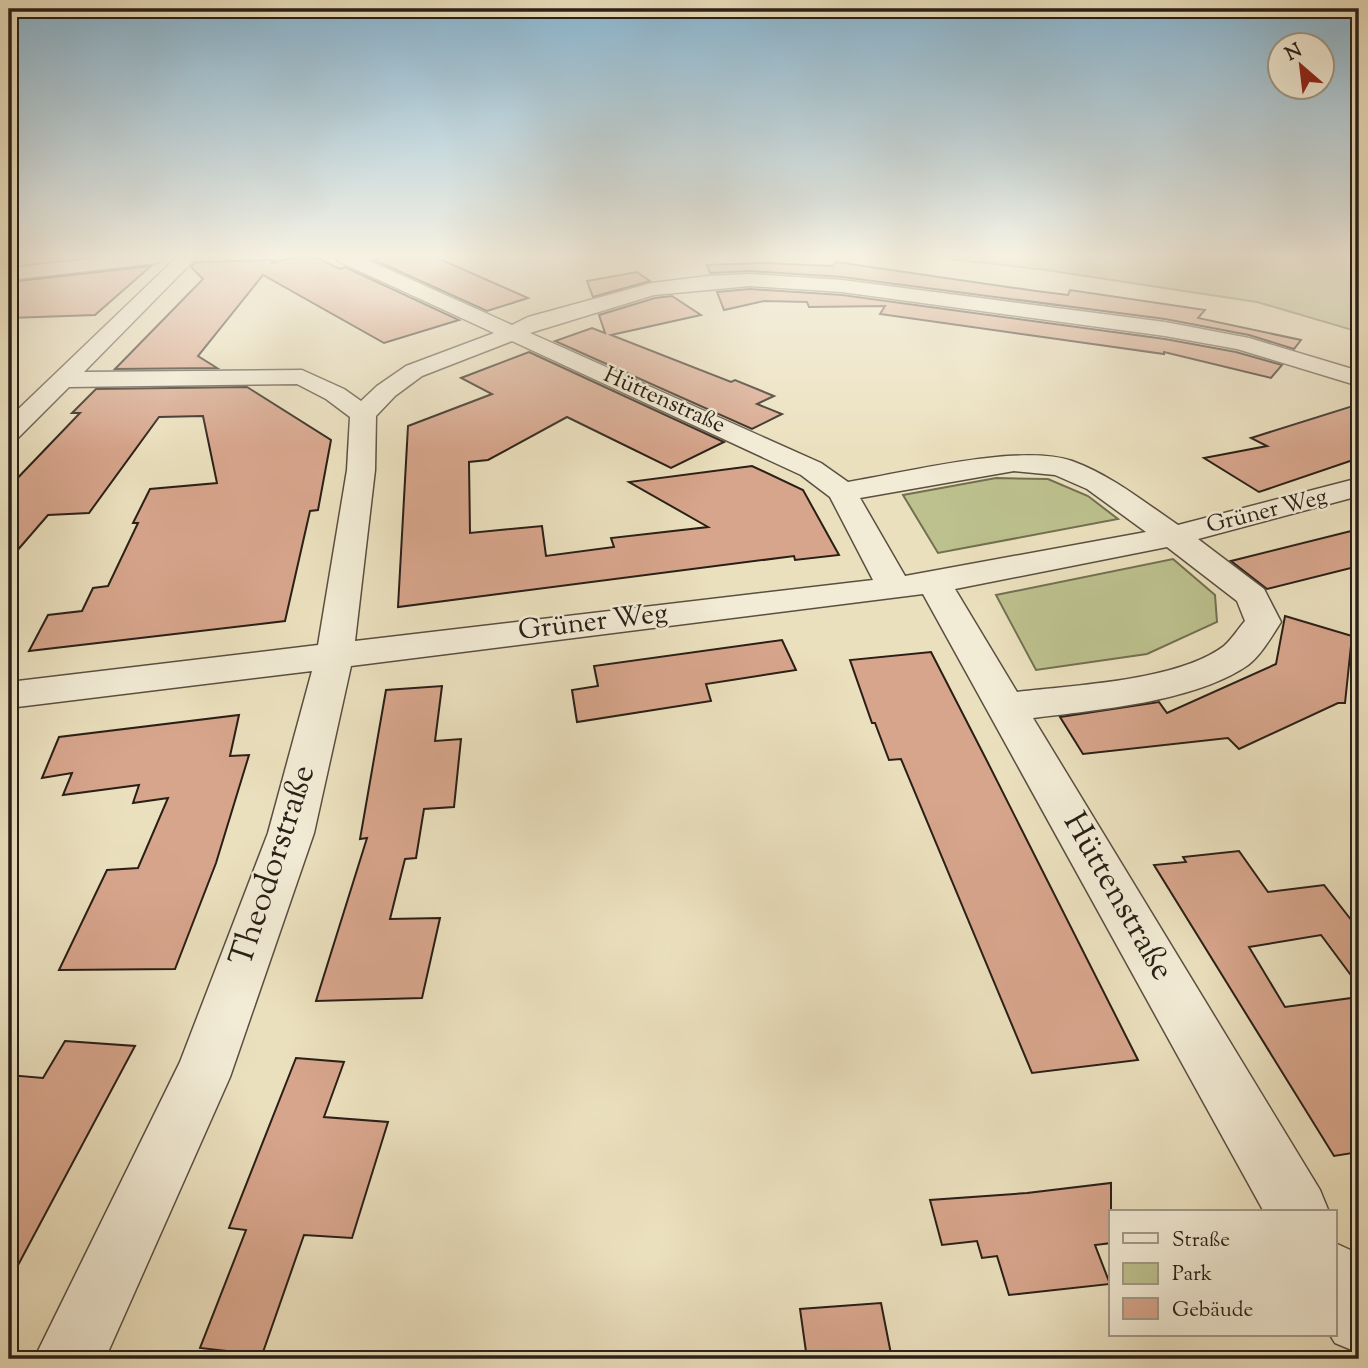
<svg xmlns="http://www.w3.org/2000/svg" width="1368" height="1368" viewBox="0 0 1368 1368" font-family="'Sorts Mill Goudy',serif">
<style>
.green{fill:#bcc18e;stroke:#727052;stroke-width:2}
.building{fill:#d7a58c;stroke:#291f17;stroke-width:2}
.lines{fill:none;stroke-linecap:round;stroke-linejoin:round}
.street-casing{stroke:#5a4f41;stroke-width:3}
.street{fill:#f2ebd5;fill-rule:evenodd}
.labels{text-anchor:middle;dominant-baseline:central;stroke-width:5;stroke-linejoin:round;paint-order:stroke}
.far-street-label{font-size:23px;fill:#291f17;stroke:#f2ebd5}
.street-label{font-size:28px;fill:#291f17;stroke:#f2ebd5}
.near-street-label{font-size:33px;fill:#291f17;stroke:#f2ebd5}
</style>
<rect width="100%" height="100%" fill="#ebe0be"/>
<filter id="stains"><feTurbulence type="fractalNoise" baseFrequency=".00286" numOctaves="4"/><feColorMatrix values="0 0 0 0 .2 0 0 0 0 .09 0 0 0 0 .02 0 0 0 .5 -.17"/></filter>
<radialGradient id="worn" r=".72"><stop offset=".6" stop-color="#630" stop-opacity="0"/><stop offset="1" stop-color="#630" stop-opacity=".3"/></radialGradient>
<g class="green">
<path d="M933,257H1359V332L1257,302L1046,270Z"/>
<path d="M996,478L1048,479L1088,496L1118,519L938,553L903,495Z"/>
<path d="M1173,559L1215,595L1217,622L1147,654L1036,670L996,595Z"/>
</g>
<g class="building">
<path d="M296,257H315L340,269L345,267L459,320L384,343L263,275L198,356L217,368L115,369L203,279L191,267L196,262L274,260L272,263Z"/>
<path d="M383,257H435L528,298L487,311L374,260Z"/>
<path d="M836,262L1036,291L1068,295L1070,290L1205,310L1198,318L1301,340L1294,349L1249,335L1165,319L842,277L750,271L710,273L707,265L763,263L833,266Z"/>
<path d="M151,266L95,315L9,318V282Z"/>
<path d="M637,272L650,281L593,297L587,281Z"/>
<path d="M750,289L842,295L1165,339L1236,352L1282,365L1271,378L1164,352V354L880,314L885,306L809,307L807,302L764,301L724,310L717,292Z"/>
<path d="M672,296L701,315L611,335L731,382L735,380L774,396L757,404L782,414L752,429L555,341L592,328L605,333L599,315L655,298Z"/>
<path d="M529,352L724,442L671,468L567,417L488,460L469,462L470,533L542,526L546,556L614,547L611,538L708,527L629,482L752,466L803,490L839,555L795,560L794,556L398,607L408,426L492,394L461,378Z"/>
<path d="M247,387L331,440L318,510L310,511L285,621L29,651L48,615L82,611L93,588L108,586L138,523H133L150,489L217,483L203,416L159,417L89,513L48,515L9,560V487L80,413H72L96,389Z"/>
<path d="M1359,404V458L1259,492L1204,458L1267,446L1251,438Z"/>
<path d="M1359,529V566L1267,589L1231,561Z"/>
<path d="M1285,616L1352,636L1345,703H1338L1239,749L1228,738L1083,754L1060,717L1159,702L1167,713L1276,664Z"/>
<path d="M782,640L796,670L706,684L711,701L577,722L572,690L598,686L594,666Z"/>
<path d="M931,652L986,759L1138,1060L1032,1073L901,759L889,760L875,723H872L850,660Z"/>
<path d="M442,686L435,741L461,739L454,807L424,809L416,858L405,859L390,919L440,918L422,998L316,1001L367,838L360,839L386,690Z"/>
<path d="M239,715L230,756L249,755L216,863L175,969L59,970L107,870L138,868L168,798L133,803L139,785L63,795L72,773L42,778L59,737Z"/>
<path d="M1239,851L1268,892L1324,885L1359,930V986L1321,935L1249,947L1285,1007L1359,997V1152L1334,1156L1154,865L1186,862L1183,857Z"/>
<path d="M65,1041L135,1046L9,1282V1075L43,1078Z"/>
<path d="M296,1058L344,1062L324,1117L388,1122L352,1238L304,1235L262,1355L200,1348L246,1230L229,1228Z"/>
<path d="M1111,1183V1243L1095,1245L1110,1284L1009,1295L997,1256L982,1258L977,1241L942,1245L930,1200L1027,1193Z"/>
<path d="M881,1303L892,1359H807L800,1309Z"/>
</g>
<g class="lines">
<g class="street-casing">
<g id="street">
<path d="M106,257H166L157,263L9,280V268Z"/>
<path d="M177,257H197L84,372L302,370L344,389L361,401L377,386L406,366L494,333L338,261L336,257H361L512,325L528,317L652,283L708,276L750,274L842,280L1165,322L1249,338L1359,371V386L1237,349L1165,336L842,292L750,286L654,295L530,333L821,463L848,482C904,473 1020,443 1072,461C1111,475 1144,502 1178,525L1359,478V496L1198,539L1264,589L1281,622C1272,636 1261,655 1248,665C1195,702 1096,710 1033,718L1320,1190L1329,1212H1264L923,594L351,666L314,833L230,1077L105,1359H34L180,1062L268,833L312,671L9,708V682L318,645L347,470L350,417L326,399L297,384L69,387L18,438L9,440V418ZM512,341L801,475L830,497L873,580L355,641L375,470L376,416L395,396L422,376ZM1014,471L1055,475L1087,489L1146,532L905,576L860,498ZM1167,547L1237,601L1245,621C1238,629 1232,639 1224,646C1178,681 1074,685 1017,692L955,589Z"/>
<path d="M1335,1243L1359,1254V1353L1335,1343L1330,1335H1335Z"/>
</g>
</g>
<use href="#street" class="street"/>
</g>
<linearGradient id="sky" x2="0" y2="1"><stop stop-color="#88b7d4"/><stop offset="0.57" stop-color="#f6f1e2"/><stop offset="1" stop-color="#f6f1e2" stop-opacity="0"/></linearGradient>
<rect width="1368" height="449" fill="url(#sky)"/>
<g class="labels">
<g class="far-street-label">
<text transform="translate(664 401) rotate(24)">Hüttenstraße</text>
<text transform="translate(1267 512) rotate(-14)">Grüner Weg</text>
</g>
<g class="street-label">
<text transform="translate(593 623) rotate(-7)">Grüner Weg</text>
</g>
<g class="near-street-label">
<text transform="translate(274 866) rotate(-72)">Theodorstraße</text>
<text transform="translate(1117 897) rotate(60)">Hüttenstraße</text>
</g>
</g>
<rect width="1368" height="1368" fill="none" stroke="#ebe0be" stroke-width="35"/>
<rect x="10" y="10" width="1347" height="1347" fill="none" stroke="#291f17" stroke-width="3.5"/>
<rect x="18" y="18" width="1333" height="1333" fill="none" stroke="#291f17" stroke-width="2"/>
<rect x="1109" y="1210" width="228" height="126" fill="#f2ebd5" stroke="#a29989" stroke-width="2"/>
<rect x="1123" y="1233" width="35" height="10" fill="#f2ebd5" stroke="#a29989" stroke-width="2"/>
<text x="1172" y="1246" font-size="21" fill="#291f17">Straße</text>
<rect x="1123" y="1263" width="35" height="21" fill="#bcc18e" stroke="#a29989" stroke-width="2"/>
<text x="1172" y="1280" font-size="21" fill="#291f17">Park</text>
<rect x="1123" y="1298" width="35" height="21" fill="#d7a58c" stroke="#a29989" stroke-width="2"/>
<text x="1172" y="1316" font-size="21" fill="#291f17">Gebäude</text>
<g transform="translate(1301 66) rotate(332)"><circle r="33" fill="#f2ebd5" stroke="#a29989" stroke-width="2"/>
<path d="M0-5L12 26L0 18L-12 26Z" fill="#8f2418"/>
<text y="-10" font-size="19" font-weight="bold" text-anchor="middle" fill="#291f17">N</text>
</g>
<rect width="100%" height="100%" filter="url(#stains)"/>
<rect width="100%" height="100%" fill="url(#worn)"/>
</svg>
